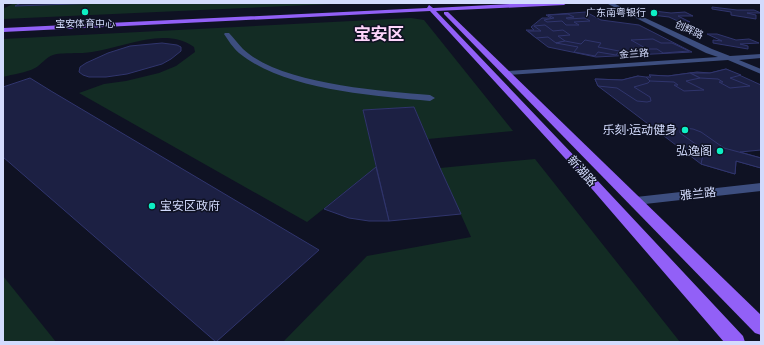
<svg xmlns="http://www.w3.org/2000/svg" width="764" height="345" viewBox="0 0 764 345" font-family="'Fira Sans Condensed','Noto Sans SC',sans-serif">
<style>
.green{fill:#132c24}
.building{fill:#1c2043;stroke:#30356d}
.lines{fill:none;stroke-linecap:round;stroke-linejoin:round}
.minor{fill:#3d4e7f;fill-rule:evenodd}
.major{fill:#9260f7;fill-rule:evenodd}
.poi-dot{fill:#0defc4;stroke:#0f1223;stroke-width:1.5}
.labels{text-anchor:middle;dominant-baseline:central;stroke-width:3;stroke-linejoin:round;paint-order:stroke}
.far-poi-label{font-size:10px;fill:#d3dbfd;stroke:#0f1223;text-anchor:end}
.far-street-label{font-size:10px;fill:#d3dbfd;stroke:#0f1223}
.poi-label{font-size:12px;fill:#d3dbfd;stroke:#0f1223;text-anchor:end}
.street-label{font-size:12px;fill:#d3dbfd;stroke:#0f1223}
.far-town-label{font-size:17px;font-weight:bold;fill:#fdd5fa;stroke:#0f1223}
</style>
<rect width="100%" height="100%" fill="#0f1223"/>
<g class="green">
<path d="M14,3H353L3,19V9Z"/>
<path d="M411,18L424,20L513,131L428,139L414,107L363,110L376,167L307,222L79,93L104,84L126,81L159,73L176,66L195,52L194,47C165,26 123,48 92,52C82,54 61,52 53,55C46,57 41,65 35,68C26,73 13,74 3,77V39Z"/>
<path d="M535,159L680,342H283L367,256L471,237L440,168Z"/>
<path d="M3,276L56,342H3Z"/>
</g>
<g class="building">
<path d="M21,3H101L15,6Z"/>
<path d="M712,7L737,10H754L761,13H747L756,15V19L731,15V12L712,9Z"/>
<path d="M654,11L671,13L685,12L693,16H678L690,22H680L669,17L652,15Z"/>
<path d="M586,12L601,20L639,25L692,52L596,57L548,47L526,30H534L531,27L542,18H551L546,15Z"/>
<path d="M568,14L574,17L566,18L568,19L585,18L590,21L574,22L579,25H566L562,21L547,22L544,20L554,18L548,15Z"/>
<path d="M545,25L553,31L563,30L570,35L558,36L565,41L556,43L548,37L536,38L528,31H541L534,26Z"/>
<path d="M707,34H717L736,40L749,39L759,43L740,44L748,46V49L713,43V40L722,41Z"/>
<path d="M653,39L661,43H672L689,51L663,53L657,49H647L631,40Z"/>
<path d="M585,40L601,43L598,47L619,51L616,55L598,52L595,56L574,52L578,47L556,43L565,41L581,44Z"/>
<path d="M162,43L177,45L181,47V51L171,59L162,64L127,74L106,77H89L83,75L79,72L80,67L86,63L108,53L130,46Z"/>
<path d="M726,69L761,85V150L740,152L761,158V168L736,161L735,174L701,164L598,86L595,79L622,80L638,76L642,78L651,77L649,75L668,76L697,72L710,73Z"/>
<path d="M726,69L741,75L730,78L750,86L730,88L719,82H723L718,79L700,78L690,73H710Z"/>
<path d="M690,73L700,78L686,81L704,90L684,91L674,85H678L674,82L650,81L646,77H651L649,75L668,76Z"/>
<path d="M638,76L646,77L650,81L648,83L634,87L650,97L651,101L647,102L637,101L617,88L598,86L595,79L622,80Z"/>
<path d="M30,78L51,91L319,250L216,342L3,157V87Z"/>
<path d="M414,107L440,168L461,214L389,221L363,110Z"/>
<path d="M683,128L693,129L701,132L724,148L761,158V168L736,161L735,174L701,164L704,150L680,133V130Z"/>
<path d="M376,167L389,221H369L349,218L324,209Z"/>
</g>
<g class="lines">
<g class="minor">
<path d="M606,3H613L712,49L730,56L761,54V58L739,60L761,69V74L728,60L507,75L503,73L507,71L718,57L706,53Z"/>
<path d="M225,33H229C234,38 238,44 243,49C280,84 380,91 430,95L435,98L430,101C374,96 284,90 239,53C233,48 228,40 224,34Z"/>
<path d="M761,183V191L636,205L631,204L629,201L631,198L636,197Z"/>
</g>
<g class="major">
<path d="M529,3H567L564,5L436,11L581,163L743,336L745,342H724L573,167L430,11L3,32V28L427,8L429,5L433,8Z"/>
<path d="M444,12H448L761,315V335L755,333L444,14Z"/>
</g>
</g>
<g class="poi-dot">
<circle cx="85" cy="12" r="4"/>
<circle cx="654" cy="13" r="4"/>
<circle cx="685" cy="130" r="4"/>
<circle cx="720" cy="151" r="4"/>
<circle cx="152" cy="206" r="4"/>
</g>
<g class="labels">
<g class="far-poi-label">
<text x="646" y="13">广东南粤银行</text>
<text x="85" y="24" text-anchor="middle">宝安体育中心</text>
</g>
<g class="far-street-label">
<text transform="translate(689 30) rotate(25)">创辉路</text>
<text transform="translate(634 54) rotate(-4)">金兰路</text>
</g>
<g class="poi-label">
<text x="677" y="130">乐刻·运动健身</text>
<text x="712" y="151">弘逸阁</text>
<text x="160" y="206" text-anchor="start">宝安区政府</text>
</g>
<g class="street-label">
<text transform="translate(582 171) rotate(48)">新湖路</text>
<text transform="translate(698 194) rotate(-6)">雅兰路</text>
</g>
<g class="far-town-label">
<text x="379" y="34">宝安区</text>
</g>
</g>
<rect width="764" height="345" fill="none" stroke="#d3dbfd" stroke-width="8"/>
</svg>
